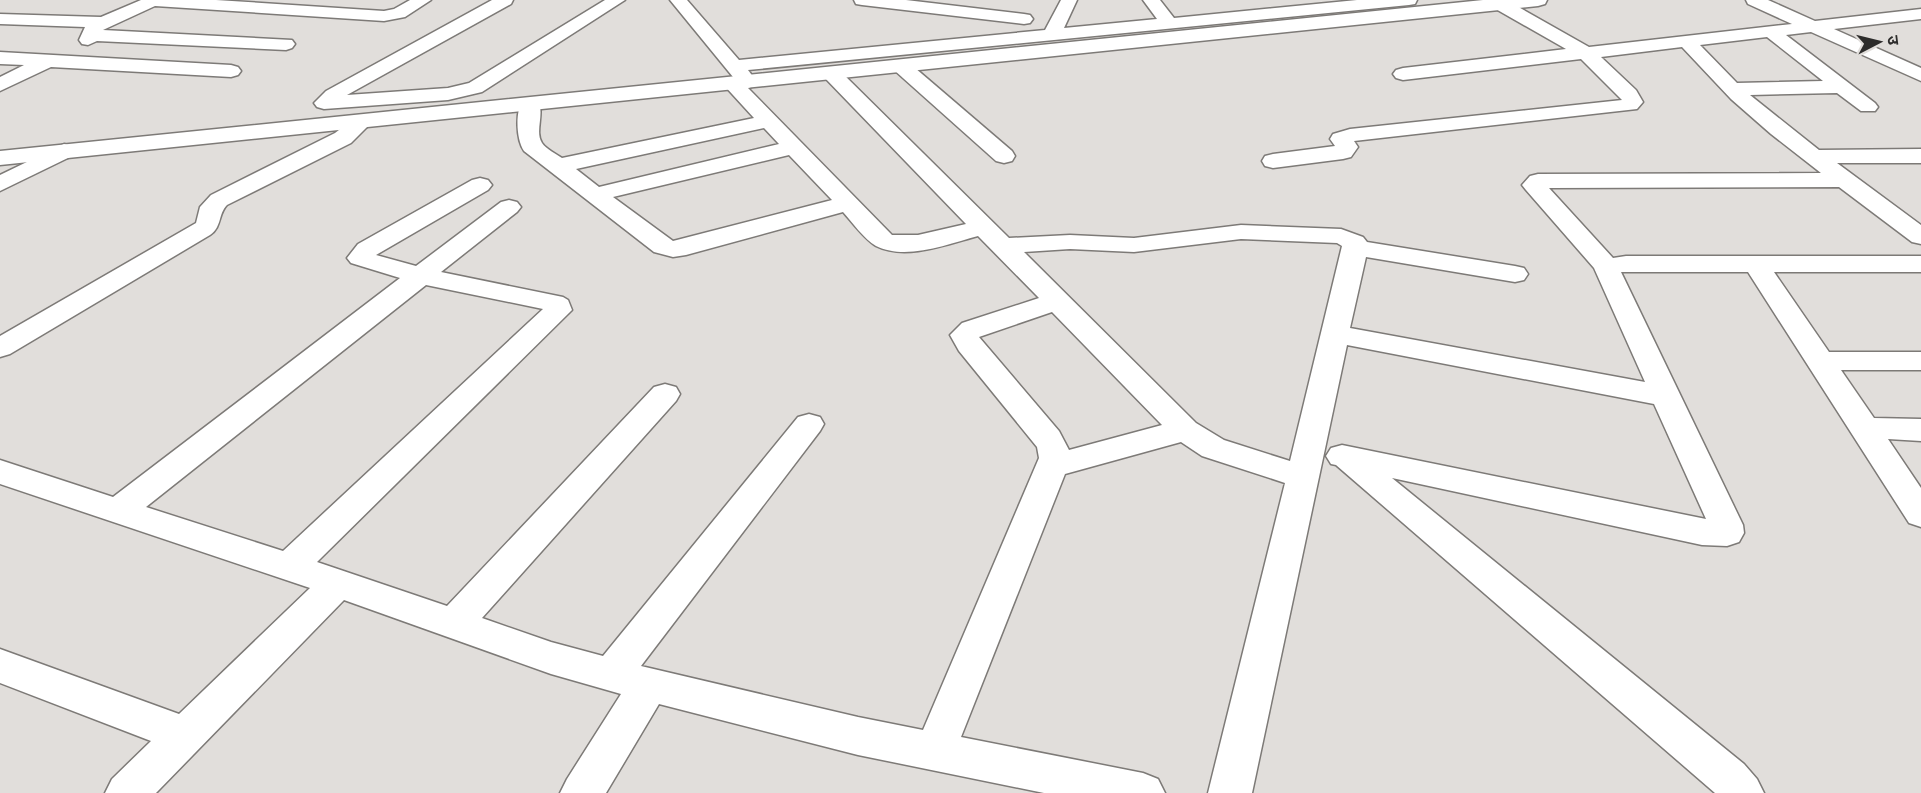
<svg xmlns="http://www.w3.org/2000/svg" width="1921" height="793" viewBox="0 0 1921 793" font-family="'Noto Sans','Noto Sans Devanagari',sans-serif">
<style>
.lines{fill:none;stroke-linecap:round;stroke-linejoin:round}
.street-casing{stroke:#7d7a77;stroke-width:3}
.secondary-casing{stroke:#7d7a77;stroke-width:3}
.street{fill:#fff;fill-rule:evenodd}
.secondary{fill:#fff;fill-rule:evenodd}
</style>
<rect width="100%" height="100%" fill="#e1dedb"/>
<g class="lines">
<g class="street-casing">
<g id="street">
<path d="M141,0H216L384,11L394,9L410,0H431L405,17L384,21L155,6L103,30L292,40L295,44L292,48L286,50L97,41L88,45L82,44L79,40L85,27L0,24V14L101,17Z"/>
<path d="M492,0H513L511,4L347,95L448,88L469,83L605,0H625L482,92L448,100L324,109L317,107L314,103L326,91Z"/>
<path d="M670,0H687L739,60L1045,30L1061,0H1077L1064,28L1157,19L1143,0H1160L1174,18L1357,0H1417L1415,4L1409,5L748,70L757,82L754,86L748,88L892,235H918L966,224L824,77L821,73L824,69H838L1009,238L1070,235L1134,238L1241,225L1341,229L1363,237L1367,242L1515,266L1524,268L1528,274L1524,280L1515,282L1366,257L1350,328L1645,382L1594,268L1526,190L1522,185L1530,176L1538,174L1821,173L1771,134L1731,99L1682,47L1601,57L1636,90L1643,102L1637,109L1354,141L1358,147L1351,157L1343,159L1273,168L1265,166L1262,161L1265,156L1273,154L1335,146L1330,139L1333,134L1350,129L1622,100L1581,59L1403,80L1396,78L1393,74L1396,70L1403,68L1566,49L1494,8L1491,4L1496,0H1506L1589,47L1792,24L1748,4L1746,0H1768L1815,21L1921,9V19L1834,29L1921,68V81L1811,32L1786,35L1875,103L1878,107L1875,111H1861L1837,93L1750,95L1819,150L1921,149V163H1837L1921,225V244L1912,242L1839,187L1549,188L1613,258L1626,256H1921V272H1774L1829,352H1921V370H1841L1874,418L1921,419V441L1888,439L1921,488V527L1909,523L1748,272H1621L1743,525L1744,533L1739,542L1727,546L1702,545L1392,478L1744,764L1757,779L1764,793H1715L1336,465L1331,464L1326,456L1331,448L1342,445L1706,519L1654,404L1347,345L1252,793H1208L1285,483L1202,456L1181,442L1065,474L961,737L1143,773L1158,779L1165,793H1044L858,755L659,704L606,793H560L567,779L621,694L551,674L344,600L156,793H105L112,779L151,741L0,683V649L179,714L310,588L0,484V460L113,497L400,278L351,263L347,258L358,244L472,180L480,178L488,180L492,185L488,190L376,255L416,266L501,202L509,200L517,202L521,207L517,212L441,272L563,297L568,300L572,310L317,562L447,606L654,387L665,384L676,387L680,394L676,401L482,618L551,642L603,656L798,417L809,414L820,417L824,424L820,431L641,666L858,717L923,730L1039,458L1037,447L959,351L950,335L962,323L1039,298L978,236C948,244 906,261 876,246C864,239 852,222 843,212L686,255L673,257L654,252L524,151C516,139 515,111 523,100H537C546,112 534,131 542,143C546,149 556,154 562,158L754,118L722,83L725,79L733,77ZM1767,37L1823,81L1737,83L1700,45ZM764,128L779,144L599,187L576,169ZM789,155L832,200L673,241L613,197ZM1241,239L1337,243L1342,246L1290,461L1224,440L1196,423L1024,252L1070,249L1134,252ZM426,285L543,309L283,551L146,507ZM1052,312L1162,425L1069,450L1059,431L979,337Z"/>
<path d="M854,0H906L1024,14L1030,15L1033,19L1030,23L1024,24L862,5L856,4Z"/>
<path d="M0,52L231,65L238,67L241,71L238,75L231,77L51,67L0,91V77L24,65L0,64Z"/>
<path d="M901,60L908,62L1012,151L1015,156L1012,161L1004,163L996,161L894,70L891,66L894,62Z"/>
<path d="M363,115L370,117L373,121L351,143L227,205C218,214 222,227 210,235L10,354L0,357V336L196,223L200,207L211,195L335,133L356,117Z"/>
<path d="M64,144L72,146L75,151L72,156L0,191V175Z"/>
</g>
</g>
<g class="secondary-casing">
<path id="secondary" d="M1483,0H1547L1545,4L1538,6L0,165V151Z"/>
</g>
<use href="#street" class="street"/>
<use href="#secondary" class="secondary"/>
</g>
<g transform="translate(1879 42) rotate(83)" stroke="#e1dedb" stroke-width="4.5" paint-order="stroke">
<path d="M0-4.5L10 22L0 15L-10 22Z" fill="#2d2c2b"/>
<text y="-9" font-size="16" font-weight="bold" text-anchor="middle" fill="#2d2c2b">उ</text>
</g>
</svg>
